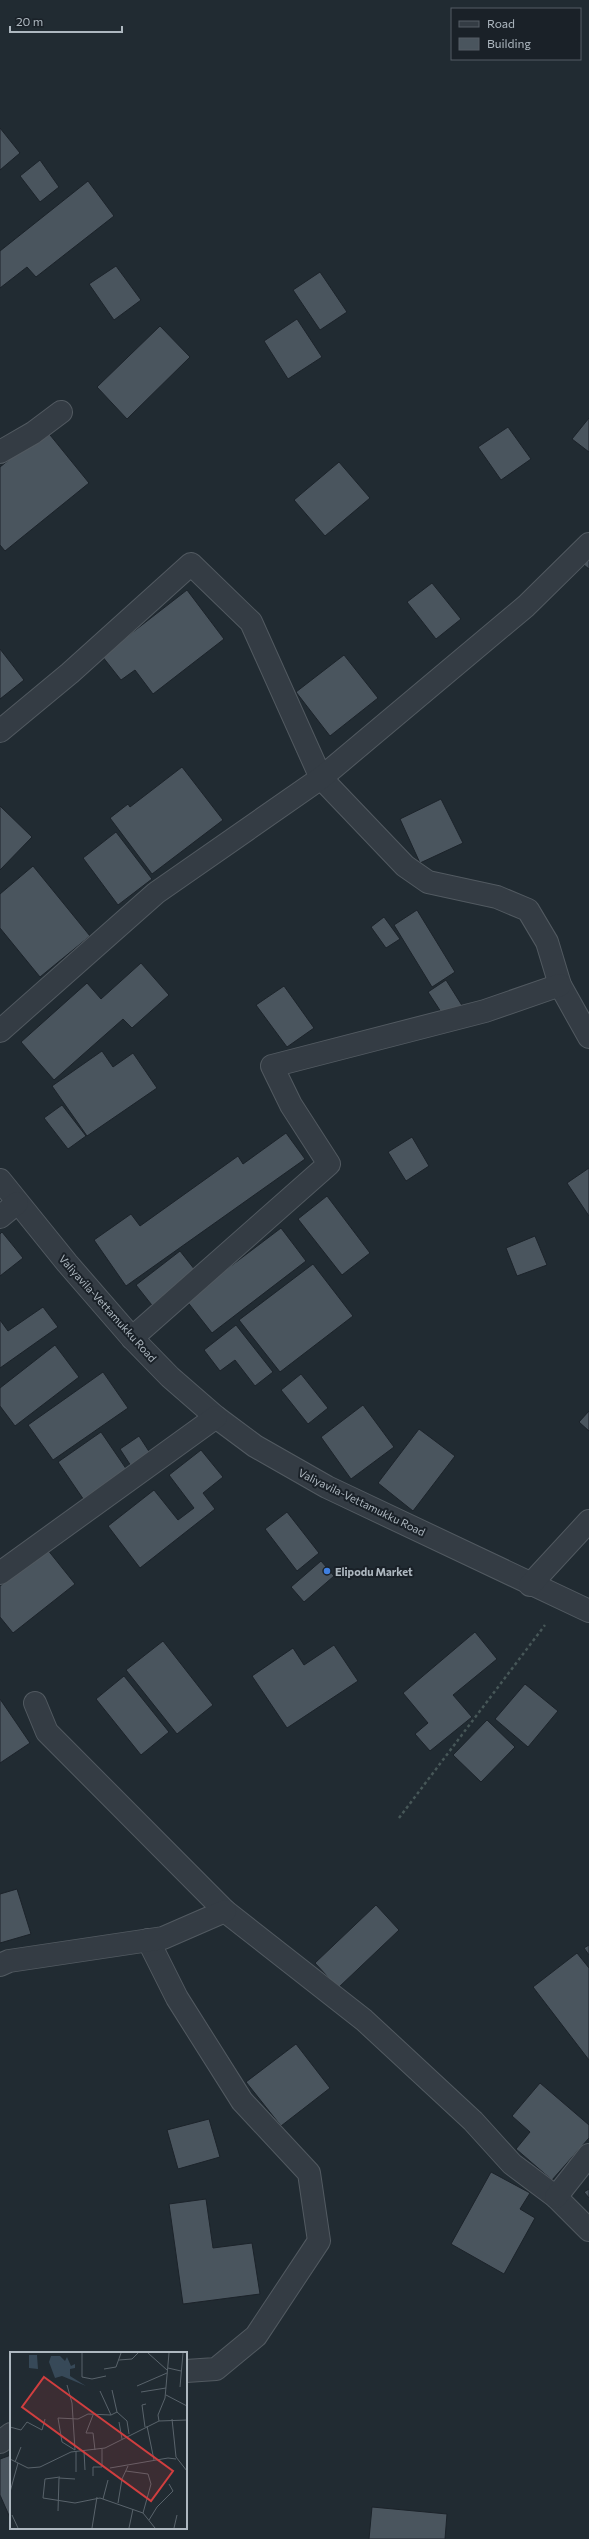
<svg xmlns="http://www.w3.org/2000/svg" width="589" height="2539" viewBox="0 0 589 2539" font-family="Commissioner,sans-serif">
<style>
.building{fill:#4a555e;stroke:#1c232a}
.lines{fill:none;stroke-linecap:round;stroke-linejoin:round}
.minor-casing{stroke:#525a61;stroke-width:24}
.path{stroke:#475758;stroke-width:2.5;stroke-dasharray:3 3;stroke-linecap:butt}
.minor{stroke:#343c44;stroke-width:22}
.shop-dot{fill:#3f7fe0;stroke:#1a2128;stroke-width:1.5}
.labels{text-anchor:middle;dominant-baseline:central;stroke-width:4;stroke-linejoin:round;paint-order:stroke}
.street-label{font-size:11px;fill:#aeb8c0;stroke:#1a2128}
.poi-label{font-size:11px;font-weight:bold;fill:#aeb8c0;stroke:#1a2128;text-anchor:start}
.inset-road{fill:none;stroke:#59636b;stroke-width:1}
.view{fill:#d03e3f;fill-opacity:0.15;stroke:#d03e3f;stroke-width:2}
.inset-edge{fill:none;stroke:#aeb8c0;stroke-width:2}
</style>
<rect width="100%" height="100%" fill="#212b32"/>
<g class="building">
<path d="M0,128L20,153L0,170Z"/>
<path d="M40,160L59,187L40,202L20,176Z"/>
<path d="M88,181L114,216L36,277L27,267L0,288V251Z"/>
<path d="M116,266L141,300L114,320L89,284Z"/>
<path d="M320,272L347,312L320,330L293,290Z"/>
<path d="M297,319L322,357L288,379L264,341Z"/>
<path d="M160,326L190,357L127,419L97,387Z"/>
<path d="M589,418V452L572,439Z"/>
<path d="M508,427L531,459L501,480L478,447Z"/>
<path d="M46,430L89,483L5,551L0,545V467Z"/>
<path d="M339,462L370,498L325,536L294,500Z"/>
<path d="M589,559V569L584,565Z"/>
<path d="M432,583L461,619L436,639L407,602Z"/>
<path d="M187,590L224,639L153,694L135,670L121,680L102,656Z"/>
<path d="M0,649L24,680L0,699Z"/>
<path d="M344,655L378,698L330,736L296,692Z"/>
<path d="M182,767L223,820L152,874L110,818L128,804L130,807Z"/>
<path d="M441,799L463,843L420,863L400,819Z"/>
<path d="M0,806L32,837L0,870Z"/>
<path d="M116,832L152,879L118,905L83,858Z"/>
<path d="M33,866L90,936L40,977L0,928V894Z"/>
<path d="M417,910L455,972L432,987L394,925Z"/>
<path d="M384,917L400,939L386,948L371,927Z"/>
<path d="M141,963L169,995L132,1028L123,1019L54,1080L21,1042L87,983L101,999Z"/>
<path d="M446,980L463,1007L445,1018L428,992Z"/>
<path d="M284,986L314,1028L287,1047L256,1005Z"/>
<path d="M102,1051L113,1067L133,1053L157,1088L87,1136L52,1086Z"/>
<path d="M62,1105L86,1136L68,1149L44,1118Z"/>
<path d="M286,1133L305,1159L126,1286L94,1240L131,1214L140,1226L238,1156L243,1164Z"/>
<path d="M412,1137L429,1166L406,1181L388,1152Z"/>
<path d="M589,1168V1216L567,1183Z"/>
<path d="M327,1196L370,1253L342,1275L298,1219Z"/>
<path d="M281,1228L306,1261L212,1333L186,1300Z"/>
<path d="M2,1232L23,1258L0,1276V1234Z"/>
<path d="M535,1236L547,1265L517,1276L506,1248Z"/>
<path d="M180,1251L199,1275L155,1309L136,1285Z"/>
<path d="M313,1264L353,1316L280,1372L239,1320Z"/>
<path d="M43,1307L58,1327L0,1368V1320L8,1331Z"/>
<path d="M236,1325L273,1372L255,1386L235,1360L220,1371L204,1350Z"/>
<path d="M55,1345L79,1377L15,1426L0,1406V1388Z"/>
<path d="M103,1372L128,1408L53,1460L28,1425Z"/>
<path d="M301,1374L328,1408L308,1424L281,1390Z"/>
<path d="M363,1405L394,1447L351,1479L321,1437Z"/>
<path d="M589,1411V1431L579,1422Z"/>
<path d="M419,1429L455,1456L413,1511L378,1483Z"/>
<path d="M101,1432L129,1473L86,1503L58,1462Z"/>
<path d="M139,1436L152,1456L133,1469L120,1449Z"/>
<path d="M201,1450L223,1477L203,1493L215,1509L140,1568L108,1526L154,1490L178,1520L194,1508L169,1475Z"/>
<path d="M287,1512L319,1553L297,1571L265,1529Z"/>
<path d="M47,1549L75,1584L13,1633L0,1617V1586Z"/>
<path d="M321,1561L334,1576L304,1602L291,1587Z"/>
<path d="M475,1632L497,1659L453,1695L472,1717L430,1751L415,1734L428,1723L403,1693Z"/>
<path d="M163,1641L213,1705L177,1734L126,1670Z"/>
<path d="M334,1645L358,1681L287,1728L252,1676L293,1648L304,1665Z"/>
<path d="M124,1676L169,1732L141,1755L96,1699Z"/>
<path d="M525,1684L558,1711L528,1747L495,1719Z"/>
<path d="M0,1699L30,1743L0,1763Z"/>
<path d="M487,1720L515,1747L481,1782L453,1755Z"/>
<path d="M17,1889L31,1934L0,1943V1894Z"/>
<path d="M376,1905L399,1930L338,1988L315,1963Z"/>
<path d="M589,1945V1955L584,1948Z"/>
<path d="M577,1953L589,1968V2060L533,1987Z"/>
<path d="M296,2044L330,2088L281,2126L246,2082Z"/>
<path d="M540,2083L589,2125V2138L552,2180L516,2149L530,2132L512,2116Z"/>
<path d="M209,2119L220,2157L178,2169L167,2130Z"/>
<path d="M491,2172L530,2193L520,2209L535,2218L504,2274L451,2244Z"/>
<path d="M589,2189V2198L584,2192Z"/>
<path d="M206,2199L213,2248L252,2243L260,2294L183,2304L169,2204Z"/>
<path d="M11,2455V2520L0,2495V2459Z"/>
<path d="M372,2507L447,2514L445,2539H369Z"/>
</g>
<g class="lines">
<g class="minor-casing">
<g id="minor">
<path d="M0,452L33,433L61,412"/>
<path d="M0,731L70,673L191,564L251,622L321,778L405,866L428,882L497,897L528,910L547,942L560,985L589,1037"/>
<path d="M0,1031L156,893L321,778L526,606L589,544"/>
<path d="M0,1180L67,1263L132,1338L170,1377L216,1417L255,1446L327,1487L589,1611"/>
<path d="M0,1217L17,1203"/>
<path d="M132,1338L329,1164L291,1105L272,1066L485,1011L560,985"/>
<path d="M0,1573L216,1417"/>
<path d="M530,1585L589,1521"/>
<path d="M35,1703L47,1732L225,1911L364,2020L473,2121L512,2164L556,2197L589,2230"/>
<path d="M148,1940L177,1998L242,2101L309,2173L319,2241L256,2336L216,2369L186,2371"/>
<path d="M0,1965L9,1961L163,1938L225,1911"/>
<path d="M556,2197L589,2155"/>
<path d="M0,2442L11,2434"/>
</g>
</g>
<path class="path" d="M399,1818L545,1625"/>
<use href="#minor" class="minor"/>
</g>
<circle class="shop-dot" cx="327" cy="1571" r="4"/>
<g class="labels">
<g class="street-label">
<text transform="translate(108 1308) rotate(48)">Valiyavila-Vettamukku Road</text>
<text transform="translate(362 1502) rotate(26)">Valiyavila-Vettamukku Road</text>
</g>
<g class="poi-label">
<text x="335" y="1571">Elipodu Market</text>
</g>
</g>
<g transform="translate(10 2352)">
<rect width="177" height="177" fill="#212b32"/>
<path d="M19,3H27L28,17L19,16ZM41,4H50L55,9L57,5L61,14L65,12V16L60,17V24L76,34L52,24L45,26L39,10Z" fill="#374958"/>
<path class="inset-road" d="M72,1V25L82,27L96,24M138,1L157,18M109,8L122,7L128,1M158,16L171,19M94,17L106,15L111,1M57,33L62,51L65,98M127,34L157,21M170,35L173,1M102,38L107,60M90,39L101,63L107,60L117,69L119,82M131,40L156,36M156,43L177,54M83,63L76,81H83L85,98M162,67L166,105L177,119M149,69L148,63L155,46L159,1M109,70L112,87M137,74L144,108M0,75L11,78L17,70L32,78L35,67M135,75L132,53L136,52M65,98L52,90L48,66L68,67L78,62L101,63M74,99L75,118M0,107L18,116L30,115L61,100L95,96L149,69L177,68M5,110L11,95M100,116L158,106L166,107M116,119L138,122L141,132L133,161M66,120V99M83,124V115H92V97M50,125L35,127L33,146L65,151L90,146L133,161L145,176M0,140L8,111M93,147L98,128M108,151L112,127L118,114M48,159L49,126L65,127M2,163L8,176M139,168L147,155L163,139L159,132M82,176L87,145M119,176L123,157M164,176L167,163"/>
<path class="view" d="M34,25L163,119L141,149L12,55Z"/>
<rect width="177" height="177" class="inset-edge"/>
</g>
<rect x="451" y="8" width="130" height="52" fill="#1a2128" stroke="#555d65"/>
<rect x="459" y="21" width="20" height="6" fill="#343c44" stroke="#555d65"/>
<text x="487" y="28" font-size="12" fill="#aeb8c0">Road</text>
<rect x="459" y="38" width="20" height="12" fill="#4a555e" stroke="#555d65"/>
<text x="487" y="48" font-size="12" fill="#aeb8c0">Building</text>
<path d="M10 26v6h112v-6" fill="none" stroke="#aeb8c0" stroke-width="2"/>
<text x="16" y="26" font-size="12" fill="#aeb8c0" stroke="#1a2128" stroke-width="3" paint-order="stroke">20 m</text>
</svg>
